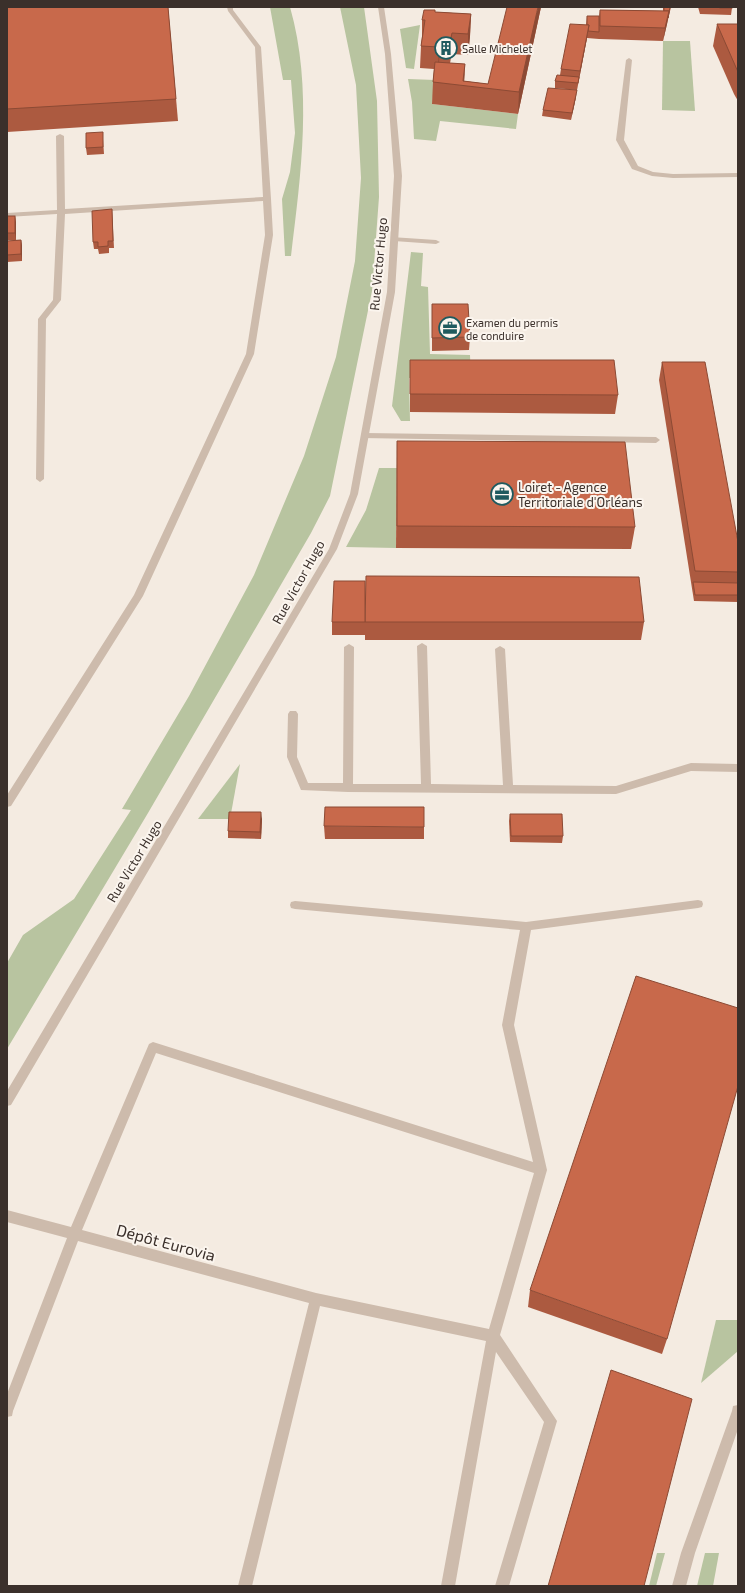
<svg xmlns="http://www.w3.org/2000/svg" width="745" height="1593" viewBox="0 0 745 1593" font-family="'Exo 2',sans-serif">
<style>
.green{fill:#b8c4a0}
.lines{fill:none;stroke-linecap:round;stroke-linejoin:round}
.service{fill:#cdbbac;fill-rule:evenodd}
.minor{fill:#cdbbac;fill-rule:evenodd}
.wall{fill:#ac5a40}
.shaded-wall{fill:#8c4a34}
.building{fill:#c8694b;stroke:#8c4a34}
.labels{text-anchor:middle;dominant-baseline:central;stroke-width:4;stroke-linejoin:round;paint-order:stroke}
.far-poi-label{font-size:11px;fill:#3b302b;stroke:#fbf5ee;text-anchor:start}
.street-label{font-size:13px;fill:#3b302b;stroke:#fbf5ee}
.poi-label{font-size:13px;fill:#3b302b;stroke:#fbf5ee;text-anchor:start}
.near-street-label{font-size:16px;fill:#3b302b;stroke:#fbf5ee}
</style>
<rect width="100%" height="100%" fill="#f4ebe1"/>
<g class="green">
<path d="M270,7H290C313,88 301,174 291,256H285L282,199L290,172L295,133L291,80H283Z"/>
<path d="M340,7H364L377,101L379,197L372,291L330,496L311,533L148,813L7,1049V963L23,935L74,899L131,810L122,809L189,696L254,575L304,456L336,357L355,261L361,178L356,85Z"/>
<path d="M420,25L414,69L406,68L400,29Z"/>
<path d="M663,41H690L695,111L662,110Z"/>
<path d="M408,79L435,80L432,104L518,114L516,129L440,121L436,141L414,139L412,102Z"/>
<path d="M411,252L423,253L421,286L428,287L430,354L470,355L471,379L409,378L410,421H401L392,406Z"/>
<path d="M379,468H397L396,548L346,547L366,510Z"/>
<path d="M240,764L230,819H198Z"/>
<path d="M716,1320H738V1351L701,1383Z"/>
<path d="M657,1553H665L656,1586H649Z"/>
<path d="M705,1553H719L713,1586H697Z"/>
</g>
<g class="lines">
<g class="service">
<path d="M227,7H233V10L261,47L271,199L273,235L254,354L143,596L11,806L7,807V795L134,595L246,354L265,235L263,201L65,214L61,300L46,319L44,479L40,482L36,479L38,319L53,300L57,214L7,217V213L57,210L56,136L60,134L64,136L65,209L263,197L255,47L228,11Z"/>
<path d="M629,58L632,60L624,140L638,166L653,172L673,174L738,173V177L673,178L652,176L632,169L616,140L626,60Z"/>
<path d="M391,237L436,240L440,242L436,244L394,241H391Z"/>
<path d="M365,433L656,437L660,440L656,443L362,438L361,436Z"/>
<path d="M422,643L427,646L431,784L503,785L495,649L500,646L505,649L513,785L616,786L691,763L738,764V772L691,771L616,794L348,792L301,790L287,757L288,714L290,711H296L298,714L297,757L308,783H343L344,647L349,644L354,647L353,784H421L417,646Z"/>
<path d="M698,900L702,901L703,904L702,907L698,908L531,930L514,1025L547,1170L500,1335L557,1421L509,1586H495L544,1422L496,1352L455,1586H441L486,1341L320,1306L252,1586H238L309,1303L78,1241L13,1411L12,1416L7,1417V1394L67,1238L7,1222V1210L71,1227L149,1044L153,1042L533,1162L502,1025L520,930L295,909L291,908L290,905L291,902L295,901L526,922ZM156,1053L534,1173L489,1329L316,1293L82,1230Z"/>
<path d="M738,1405V1429L695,1553L686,1586H672L681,1553L732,1411L733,1406Z"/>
</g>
<path class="minor" d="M378,7H384L391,54L402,176L395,292L358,494L337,549L11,1105L7,1106V1091L329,549L350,494L387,292L394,176L385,54Z"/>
</g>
<g class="wall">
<path d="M7,7H168L178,121L7,132Z"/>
<path d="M541,7L518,114L432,104L433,82L434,69L420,68L421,46L422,37V20L435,12L471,14L470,36L468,55L451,54L450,63L465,64L464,81L488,84Z"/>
<path d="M637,7H671L663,41L599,39L587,38L577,90L555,88V81L560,75L561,69L586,25L587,16H599L600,10L663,11V8Z"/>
<path d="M698,7H732V8L731,15L700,14Z"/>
<path d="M717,24H738V101L734,94L713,46Z"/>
<path d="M576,97L571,120L542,116L543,110Z"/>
<path d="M103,132V139L104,154L87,155L86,148Z"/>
<path d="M112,209L114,248H109V253L99,254L98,249H94L93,242Z"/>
<path d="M7,216H15L16,223V240H7Z"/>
<path d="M21,240L22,246V261L7,262V241Z"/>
<path d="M432,304L470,337L469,350L432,351Z"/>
<path d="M410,360L618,395L615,414L410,412Z"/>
<path d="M662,362L738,542V602L694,601L659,380Z"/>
<path d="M397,441L635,527L631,549L396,548Z"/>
<path d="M332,622H644L641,640H365V634V635H332Z"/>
<path d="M510,814L563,836L562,843L510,842L509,821Z"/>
<path d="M262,819L261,839L228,838V831Z"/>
<path d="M324,826L424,827V839H325Z"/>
<path d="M530,1290L667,1339L662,1354L528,1307Z"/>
</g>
<g class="shaded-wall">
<path d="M538,7H541L518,114L519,92Z"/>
<path d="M670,7L667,24L663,41L665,28Z"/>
<path d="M471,14L470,36L468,55V34Z"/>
<path d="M589,25L587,38L577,90L580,71Z"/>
<path d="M452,33L451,54L450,63V42Z"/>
<path d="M440,41L439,63L438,69L439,47Z"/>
<path d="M465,64L464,86L463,85Z"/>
<path d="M577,90L576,97L571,120L572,113Z"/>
<path d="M15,216L16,223V240L15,233Z"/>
<path d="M21,240L22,246V261L21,254Z"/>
<path d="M261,812L262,819L261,839L260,832Z"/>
</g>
<g class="building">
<path d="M7,7H168L176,99L7,109Z"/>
<path d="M507,7H538L519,92L433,82L435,62L465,64L463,81L488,84Z"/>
<path d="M664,7H670L668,18L669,11H664Z"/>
<rect x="720" y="7" width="12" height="1"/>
<path d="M424,10H435V12L471,14L468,34L452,33L450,42L440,41L439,47L421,46L425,20H422Z"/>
<path d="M600,10L669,11L665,28L600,26Z"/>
<path d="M587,16H599V32L588,31L589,25H587Z"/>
<path d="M570,24L589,25L580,71L561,69Z"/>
<path d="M717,24H738V72Z"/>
<path d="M557,75L579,77L578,83L555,81Z"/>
<path d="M548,88L577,90L572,113L543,110Z"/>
<path d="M103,132V147L86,148V133Z"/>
<path d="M112,209L113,241H108V246L98,247V242H93L92,211Z"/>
<rect x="7" y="216" width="8" height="17"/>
<path d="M21,240V254L7,255V241Z"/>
<path d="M432,304H468L470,337L432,338Z"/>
<path d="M410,360H614L618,395L410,394Z"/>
<path d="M662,362H705L738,542V572L695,571Z"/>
<path d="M397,441L625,442L635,527L397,526Z"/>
<path d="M366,576L639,577L644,622H365Z"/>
<path d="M334,581H365V622H332Z"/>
<path d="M693,582L738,583V595H695Z"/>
<path d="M325,807H424V827L324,826Z"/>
<path d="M229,812H261L260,832L228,831Z"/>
<path d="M510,814H562L563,836H511Z"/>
<path d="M636,976L738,1008V1086L667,1339L530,1290Z"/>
<path d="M611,1370L692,1399L644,1586H548Z"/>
</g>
<defs>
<g id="building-ring" transform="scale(1.15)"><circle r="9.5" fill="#fbf5ee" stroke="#1f5a5e" stroke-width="1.5"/><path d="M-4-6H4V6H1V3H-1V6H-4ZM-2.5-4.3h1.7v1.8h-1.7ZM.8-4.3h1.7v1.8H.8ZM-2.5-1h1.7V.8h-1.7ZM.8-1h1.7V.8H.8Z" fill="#1f5a5e"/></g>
<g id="office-ring" transform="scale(1.15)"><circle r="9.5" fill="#fbf5ee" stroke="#1f5a5e" stroke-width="1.5"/><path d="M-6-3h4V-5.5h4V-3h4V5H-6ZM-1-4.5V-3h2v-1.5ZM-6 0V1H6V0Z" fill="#1f5a5e"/></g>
</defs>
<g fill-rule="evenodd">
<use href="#building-ring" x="446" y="48"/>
<use href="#office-ring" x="450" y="328"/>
<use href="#office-ring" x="502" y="494"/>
</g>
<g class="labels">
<g class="far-poi-label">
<text x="462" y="48">Salle Michelet</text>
<text x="466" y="322">Examen du permis<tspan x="466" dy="13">de conduire</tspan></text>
</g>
<g class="street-label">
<text transform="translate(378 264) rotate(-85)">Rue Victor Hugo</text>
<text transform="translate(298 582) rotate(-61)">Rue Victor Hugo</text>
<text transform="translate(134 861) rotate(-59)">Rue Victor Hugo</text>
</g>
<g class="poi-label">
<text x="518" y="487">Loiret - Agence<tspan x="518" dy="15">Territoriale d'Orléans</tspan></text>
</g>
<g class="near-street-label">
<text transform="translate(166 1242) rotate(15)">Dépôt Eurovia</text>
</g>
</g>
<rect width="745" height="1593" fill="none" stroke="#3b302b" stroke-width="16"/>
</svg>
